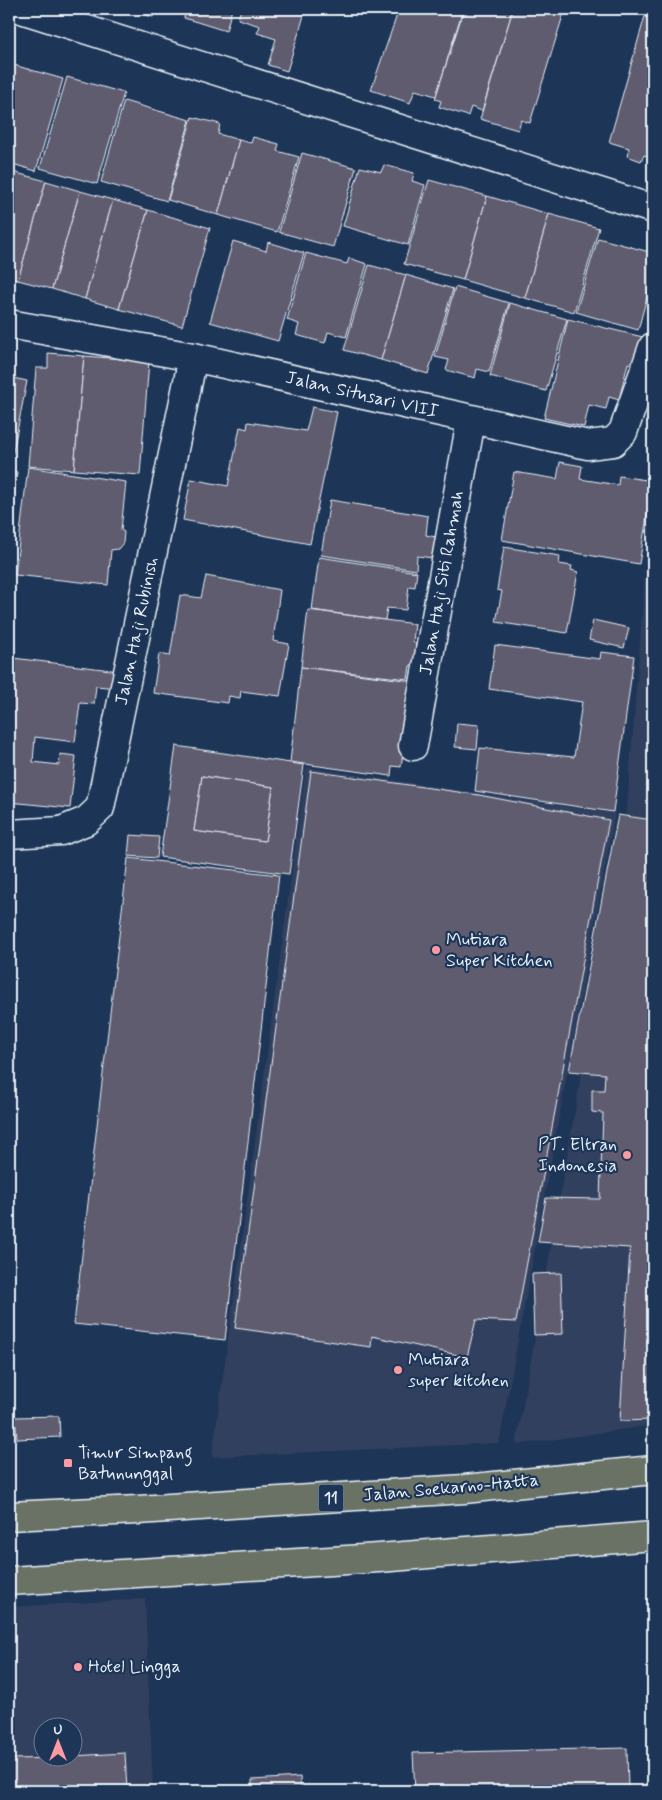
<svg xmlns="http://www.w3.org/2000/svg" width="662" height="1800" viewBox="0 0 662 1800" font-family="Mynerve,sans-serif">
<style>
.built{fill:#31405e;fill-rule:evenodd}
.building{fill:#605b70;stroke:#e8f1f8;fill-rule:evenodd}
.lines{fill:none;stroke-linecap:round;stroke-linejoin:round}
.minor-casing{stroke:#e8f1f8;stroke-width:31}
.trunk-casing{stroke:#e8f1f8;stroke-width:31}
.minor{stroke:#1d3557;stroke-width:28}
.trunk{stroke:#6a7266;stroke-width:28}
.poi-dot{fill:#ff9aa2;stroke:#1d3557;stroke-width:2}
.labels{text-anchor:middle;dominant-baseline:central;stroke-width:4.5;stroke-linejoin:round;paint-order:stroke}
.shield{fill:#1d3557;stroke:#abb9c8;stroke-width:1}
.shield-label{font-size:16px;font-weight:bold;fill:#e8f1f8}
.street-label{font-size:18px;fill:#e8f1f8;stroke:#1d3557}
.poi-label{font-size:18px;fill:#e8f1f8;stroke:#1d3557;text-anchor:start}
</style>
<rect width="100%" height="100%" fill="#1d3557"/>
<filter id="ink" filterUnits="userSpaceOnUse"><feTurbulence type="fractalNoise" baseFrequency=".02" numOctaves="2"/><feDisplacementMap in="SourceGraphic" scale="10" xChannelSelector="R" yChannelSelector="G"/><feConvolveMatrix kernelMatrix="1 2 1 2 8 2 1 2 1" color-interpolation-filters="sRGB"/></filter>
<g filter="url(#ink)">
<g class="built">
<path d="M653,474V1425L516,1445L626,821Z"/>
<path d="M306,767L615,814L499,1443L212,1457Z"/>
<path d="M145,1599L153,1791H9V1607ZM42,1728H72V1758H42Z"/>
</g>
<g class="building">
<path d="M132,9H155L153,17L132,11Z"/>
<path d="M186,9H232L226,31L184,18Z"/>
<path d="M241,9H306L287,71L268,65L276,39L257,33L260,26L238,19Z"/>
<path d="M399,9H463L436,96L415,90L410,103L371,90Z"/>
<path d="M464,9H513L482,111L471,107L468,116L439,107L441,101L435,99Z"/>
<path d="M513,9H565L530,123L521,120L518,130L480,119Z"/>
<path d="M647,9H653V158L644,155L641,161L627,156L629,148L609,142Z"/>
<path d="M10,64L63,79L36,171L9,163Z"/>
<path d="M67,77L124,93L97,184L40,168Z"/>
<path d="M124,101L190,120L167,201L101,182Z"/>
<path d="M192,117L220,124L218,134L239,140L218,215L168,200Z"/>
<path d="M253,137L279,144L277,151L299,157L277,232L218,215L239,140L251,143Z"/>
<path d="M302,153L356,168L333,247L279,232Z"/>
<path d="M384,165L414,173L412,181L425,185L408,245L343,226L360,167L381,172Z"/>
<path d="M9,171L46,181L18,280L9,277Z"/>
<path d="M429,180L487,196L463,280L404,264Z"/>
<path d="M46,181L80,191L52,289L18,280Z"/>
<path d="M80,191L113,200L85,299L52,289Z"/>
<path d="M487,196L549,214L525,298L463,280Z"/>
<path d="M113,200L148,210L119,309L85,299Z"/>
<path d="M148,210L210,228L182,326L119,309Z"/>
<path d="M549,214L599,228L574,312L525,298Z"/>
<path d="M598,238L653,253V275L638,330L576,312Z"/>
<path d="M233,241L266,251L268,242L304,253L278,341L210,322Z"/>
<path d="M306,253L347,264L349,258L367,264L346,337L328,332L325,343L296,335L299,324L287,320Z"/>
<path d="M369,265L406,275L381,360L344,350Z"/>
<path d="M406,275L453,289L428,374L381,360Z"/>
<path d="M455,287L509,303L489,372L477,369L475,378L446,370L449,360L435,357Z"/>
<path d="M510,303L567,319L546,391L490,376Z"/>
<path d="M568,319L647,338L639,366L628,363L619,400L609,397L606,409L589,405L584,427L544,418Z"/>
<path d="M48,353L84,356L74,470L28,466L36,368H48Z"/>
<path d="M84,356L149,361L140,475L74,470Z"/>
<path d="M9,377L27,381L10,467H9Z"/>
<path d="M312,407L337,412L310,544L183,520L191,479L228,486L240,427L247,429L248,422L306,431Z"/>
<path d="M560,462L582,466L580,479L618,485L619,476L653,481L639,564L502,540L514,472L557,479Z"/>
<path d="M28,467L126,482L121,530L124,532L123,543L118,549L111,550L108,585L15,575Z"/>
<path d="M9,470L17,472L9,529Z"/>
<path d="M330,500L428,516L426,535L436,537L433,558L417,556L416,570L321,555Z"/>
<path d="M504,547L560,556L559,564L572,566L571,570L578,572L567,633L496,622L502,591L497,590Z"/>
<path d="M319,557L417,572L415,587L409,586L406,610L387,608L385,620L312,610Z"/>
<path d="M206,576L280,590L273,641L289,644L280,696L241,691L240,698L229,696L228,703L153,693L159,654L170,656L180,595L201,598Z"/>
<path d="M308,610L415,624L413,641L416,645L417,657L415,663L410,666L408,679L301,667Z"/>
<path d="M593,620L629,628L624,648L589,640Z"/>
<path d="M495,645L600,659L601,652L634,656L613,812L475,791L480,748L574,757L582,702L489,689Z"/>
<path d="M13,658L119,671L117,688L96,686L94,704L80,703L75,742L35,737L33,762L59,765L60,754L76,756L70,808L9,802V701Z"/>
<path d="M301,667L413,681L401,767L392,766L391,776L290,762Z"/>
<path d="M457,723L479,725L477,749L455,747Z"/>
<path d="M176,746L304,765L289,874L160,857ZM202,776L273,787L265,841L194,831Z"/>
<path d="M311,771L479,795L609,820L516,1322L476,1320L467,1357L372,1336L371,1347L235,1328Z"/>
<path d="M202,776L273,787L265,841L194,831Z"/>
<path d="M618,815L653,820V1420L620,1421L630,1248L538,1242L546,1198L600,1199L603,1113L592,1112V1090H604L605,1074L569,1071Z"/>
<path d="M130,835L159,837L157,858L128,856Z"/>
<path d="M128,858L279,875L225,1340L74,1324Z"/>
<path d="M561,1273L563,1334L534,1335L532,1274Z"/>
<path d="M59,1416L60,1437L17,1439L15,1417Z"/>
<path d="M627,1748L628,1791H415L413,1753Z"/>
<path d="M125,1753L127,1791H9V1759L72,1758V1756Z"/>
<path d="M300,1777L301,1791H252V1780Z"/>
</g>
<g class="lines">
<g class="minor-casing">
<g id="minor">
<path d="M21,9L653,209"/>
<path d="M9,324L193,357L588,445L613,442L623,432L653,347"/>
<path d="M413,746L471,420"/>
<path d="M9,834L61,831L86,821L100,808L193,357"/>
</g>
</g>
<g class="trunk-casing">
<g id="trunk">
<path d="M9,1516L138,1510L464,1489L653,1470"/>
<path d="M9,1581L379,1558L653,1536"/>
</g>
</g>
<use href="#minor" class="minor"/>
<use href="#trunk" class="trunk"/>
</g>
</g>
<g class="poi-dot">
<circle cx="436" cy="950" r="5"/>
<circle cx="627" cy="1155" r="5"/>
<circle cx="398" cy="1370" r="5"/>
<rect x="63" y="1458" width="10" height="10" rx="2.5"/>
<circle cx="78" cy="1667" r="5"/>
</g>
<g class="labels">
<rect class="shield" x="318.5" y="1484.5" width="25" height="27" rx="4"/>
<g class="shield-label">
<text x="331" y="1498">11</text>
</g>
<g class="street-label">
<text transform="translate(362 395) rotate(13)">Jalan Situsari VIII</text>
<text transform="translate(442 583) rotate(-80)">Jalan Haji Siti Rahmah</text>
<text transform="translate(137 631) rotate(-78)">Jalan Haji Rubinish</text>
<text transform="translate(451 1488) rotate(-5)">Jalan Soekarno-Hatta</text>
</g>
<g class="poi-label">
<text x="446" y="940">Mutiara<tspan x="446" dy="21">Super Kitchen</tspan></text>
<text x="617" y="1145" text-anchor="end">PT. Eltran<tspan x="617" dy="21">Indonesia</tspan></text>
<text x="408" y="1360">Mutiara<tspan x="408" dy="21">super kitchen</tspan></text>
<text x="78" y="1453">Timur Simpang<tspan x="78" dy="21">Batununggal</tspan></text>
<text x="88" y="1667">Hotel Lingga</text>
</g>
</g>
<rect width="662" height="1800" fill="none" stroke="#1d3557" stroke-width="30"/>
<rect x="15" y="15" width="632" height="1770" fill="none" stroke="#e8f1f8" stroke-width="2" filter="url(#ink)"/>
<g transform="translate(58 1742)"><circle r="24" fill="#1d3557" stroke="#6e8097"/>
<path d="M0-4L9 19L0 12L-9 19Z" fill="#ff9aa2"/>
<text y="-8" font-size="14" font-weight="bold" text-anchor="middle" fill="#e8f1f8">U</text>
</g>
</svg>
